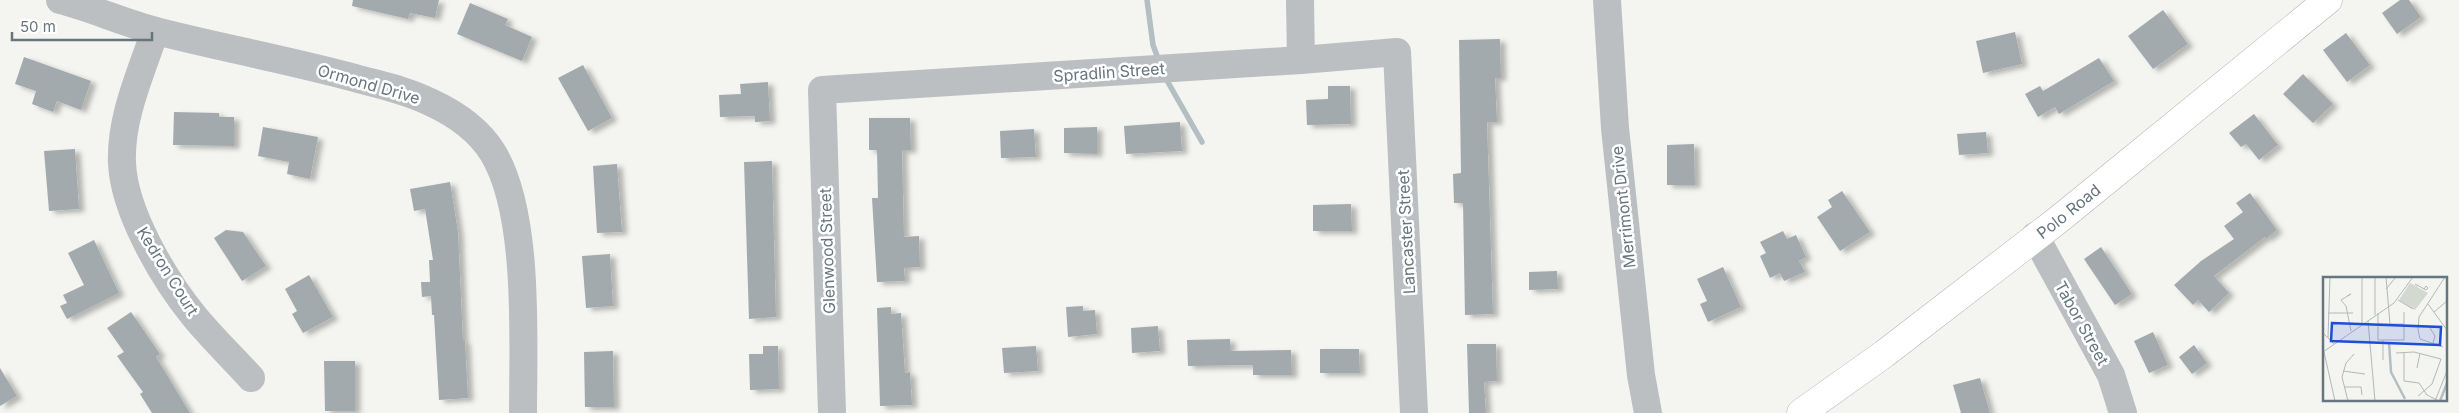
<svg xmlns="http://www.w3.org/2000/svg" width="2459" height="413" viewBox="0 0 2459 413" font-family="Inter,sans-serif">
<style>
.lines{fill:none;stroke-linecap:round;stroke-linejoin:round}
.stream{stroke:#b3bfc2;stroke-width:5.5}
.building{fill:#a2aaae;filter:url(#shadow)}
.major-casing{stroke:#afb3b6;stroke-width:29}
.minor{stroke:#bbbfc2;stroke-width:28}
.major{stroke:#fff;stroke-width:28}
.labels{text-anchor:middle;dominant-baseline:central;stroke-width:5;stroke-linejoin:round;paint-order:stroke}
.street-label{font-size:16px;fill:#66757e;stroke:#fff}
.inset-river{fill:none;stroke:#b3bfc2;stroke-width:2.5}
.inset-road{fill:none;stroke:#b2b9bb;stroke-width:1}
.view{fill:#1d4ed8;fill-opacity:0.15;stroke:#1d4ed8;stroke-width:2.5}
.inset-edge{fill:none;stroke:#66757e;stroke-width:2.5}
</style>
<defs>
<filter id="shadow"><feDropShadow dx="5.5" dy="3" stdDeviation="2.5" flood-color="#0004"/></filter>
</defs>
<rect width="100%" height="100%" fill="#f4f4f0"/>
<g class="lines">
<g class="stream">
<path d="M1147,0L1153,45L1159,61"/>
<path d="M1165,77L1202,142"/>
</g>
</g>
<g class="building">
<path d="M353,0H439L435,18L410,13L408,19L352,6Z"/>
<path d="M2400,0H2409L2421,17L2397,34L2382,13Z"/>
<path d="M470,3L508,19L505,25L532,37L522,61L457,34Z"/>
<path d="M2163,10L2188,44L2153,69L2128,36Z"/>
<path d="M2015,32L2022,64L1983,73L1976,41Z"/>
<path d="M2346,33L2370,65L2347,82L2323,50Z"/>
<path d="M1500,39L1501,78H1495L1497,122H1487L1493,314L1465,315L1463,203H1454L1453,174L1461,173L1459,40Z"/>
<path d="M24,57L91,81L81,110L57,101L53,112L32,104L36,91L15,84Z"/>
<path d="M2099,58L2114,81L2059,114L2055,107L2038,117L2025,94L2040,86L2043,91Z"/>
<path d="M583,65L612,118L588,131L558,78Z"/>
<path d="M2303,74L2333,104L2313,123L2283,94Z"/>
<path d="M768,82L770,121L755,122V116L720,117L719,95L741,94L740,84Z"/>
<path d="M1328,86H1350L1351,124L1307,125L1306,100L1328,99Z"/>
<path d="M174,112L219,113V117H234V146L173,145Z"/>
<path d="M2254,114L2278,145L2259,160L2246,144L2241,147L2229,133Z"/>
<path d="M869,118H910L911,150H902L904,237L919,236L920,267L904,268L905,281L877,282L872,198H878L877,150H869Z"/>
<path d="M1180,122L1182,151L1126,154L1124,126Z"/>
<path d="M263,127L318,137L310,179L287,174L289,162L258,156Z"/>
<path d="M1097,127V154L1064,153V128Z"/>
<path d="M1034,129L1036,157L1001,158L1000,131Z"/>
<path d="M1986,132L1988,153L1959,155L1957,134Z"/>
<path d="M1694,144L1695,185H1667V145Z"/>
<path d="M75,149L79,209L49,211L44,151Z"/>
<path d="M772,161L776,317L749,319L744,162Z"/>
<path d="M617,164L622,232L597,233L593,166Z"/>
<path d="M450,182L458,232L463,341H465L468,398L439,400L434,315H432L431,296L422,297L421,282H430L429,260H433L425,209L414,211L410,189Z"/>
<path d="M1842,191L1870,232L1840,251L1817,217L1832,207L1828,200Z"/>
<path d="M2250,193L2277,230L2266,239L2265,237L2214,276L2229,293L2209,312L2198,300L2193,305L2174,285L2201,261L2234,239L2224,226L2243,212L2236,203Z"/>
<path d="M1351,204L1352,231H1313V205Z"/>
<path d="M226,230L243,232L266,266L242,281L214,238Z"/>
<path d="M1783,231L1787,239L1796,235L1806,257L1799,261L1805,272L1784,281L1780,273L1770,278L1760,256L1766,253L1760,242Z"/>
<path d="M94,240L119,293L67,319L60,306L67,303L63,295L84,285L68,253Z"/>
<path d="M2101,247L2132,294L2115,305L2084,259Z"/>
<path d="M610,254L613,306L586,308L582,256Z"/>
<path d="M1723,267L1741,307L1708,322L1700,304L1707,301L1697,279Z"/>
<path d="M1557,271L1558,289L1529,290V272Z"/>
<path d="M309,275L333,317L303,333L292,314L297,311L285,289Z"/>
<path d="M1083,306V311L1095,310L1097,334L1068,337L1066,307Z"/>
<path d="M891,307V314L901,313L905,373L910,372L912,405L880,406L877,308Z"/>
<path d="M131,312L160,354L156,357L190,413H152L140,394L143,392L117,356L124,352L107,328Z"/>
<path d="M1158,326L1160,351L1132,353L1131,328Z"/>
<path d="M2153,332L2168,365L2149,373L2134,341Z"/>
<path d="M1230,339V351L1291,350L1292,375H1253V365L1188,366L1187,340Z"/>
<path d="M1467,344H1496L1497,381L1484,382L1486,413H1469Z"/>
<path d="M2194,345L2207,363L2192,374L2179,357Z"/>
<path d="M763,346H778L779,389L750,390L749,354H763Z"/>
<path d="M1036,346L1038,371L1004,373L1002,348Z"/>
<path d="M1320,349H1359L1360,373H1320Z"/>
<path d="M613,351L614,407H585L584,352Z"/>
<path d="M324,361H355V411H325Z"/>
<path d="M0,368L17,396L0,406Z"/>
<path d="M1980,378L1990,413H1961L1953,385Z"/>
</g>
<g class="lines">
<g class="major-casing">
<g id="major">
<path id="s1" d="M1801,413L1884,354L2058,220L2328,0"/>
</g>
</g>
<g class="minor">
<path d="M60,0C92,8 124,23 156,31C222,48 289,60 355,78C380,85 406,90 430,102C454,113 479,130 493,153C530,214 523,342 523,413"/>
<path d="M1300,0L1301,60"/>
<path d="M1607,0L1615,128L1641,375L1648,413"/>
<path d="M155,31C141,73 120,118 122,163C124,212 164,279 194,316C212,338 232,357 251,378"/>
<path d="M2035,236L2111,375L2123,413"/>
<path d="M832,413L822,90L1301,60L1397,52L1414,413"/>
</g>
<use href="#major" class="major"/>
</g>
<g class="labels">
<g class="street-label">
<text transform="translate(1109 72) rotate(-4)">Spradlin Street</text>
<text transform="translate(369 84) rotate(16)">Ormond Drive</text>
<text transform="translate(1623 207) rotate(-96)">Merrimont Drive</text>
<text stroke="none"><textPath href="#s1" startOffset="335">Polo Road</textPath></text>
<text transform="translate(1406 232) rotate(-93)">Lancaster Street</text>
<text transform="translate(827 251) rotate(-92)">Glenwood Street</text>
<text transform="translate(168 271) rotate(58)">Kedron Court</text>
<text transform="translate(2082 323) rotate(61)">Tabor Street</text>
</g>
</g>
<g transform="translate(2323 277)">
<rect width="124" height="124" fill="#f4f4f0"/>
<path d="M87,6L93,9L96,6L94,10L105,16L92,33L76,23Z" fill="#d3d8d0"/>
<path class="inset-river" d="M66,65L68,95L82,122M117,124L124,106"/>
<path class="inset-road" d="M39,0V46M52,0V38M63,0L67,47M92,7L103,13L105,11L103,9L101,12M63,12L73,0M24,19L28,17L18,23L23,29L28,54M75,23L90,32M105,27L124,53M111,35L124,24M5,36H30M55,36V63H81V35M45,44L52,124M55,47H81M107,51L112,59L110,66M0,56L11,67M5,61L7,0M60,63V83M120,70L97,62L95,53L96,40L122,0M0,75L71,26L90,0M1,75L12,124M81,75V104L96,106L104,118L114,123M73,76L91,75L118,82L109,107L95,119M94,91L97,76M20,94L42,97M21,110H38L39,118M25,124L19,100L23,86L31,77M112,124L124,94"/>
<path class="view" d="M9,46L118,50L117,68L8,64Z"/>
<rect width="124" height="124" class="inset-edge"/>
</g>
<path d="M12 32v8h140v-8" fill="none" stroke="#66757e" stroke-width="2.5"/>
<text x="20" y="32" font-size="15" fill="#66757e" stroke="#ffffff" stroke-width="4" paint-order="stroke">50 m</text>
</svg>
